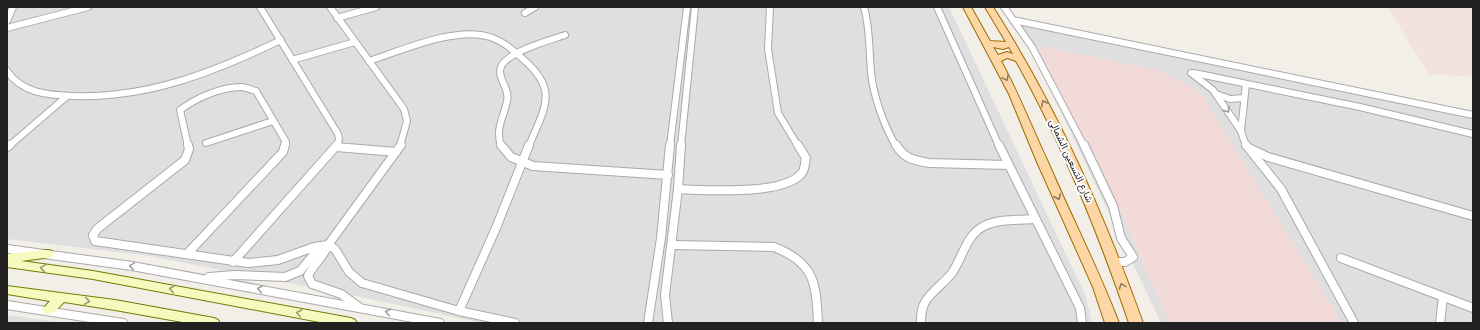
<svg xmlns="http://www.w3.org/2000/svg" width="1480" height="330" viewBox="0 0 1480 330" font-family="'Nunito Sans',Vazirmatn,sans-serif">
<style>
.residential{fill:#e0dfdf}
.commercial{fill:#f2dad9}
.military{fill:#f3e3dd}
.lines{fill:none;stroke-linecap:round;stroke-linejoin:round}
.street-far1-casing{stroke:#a9a9a9;stroke-width:8}
.street-casing{stroke:#a9a9a9;stroke-width:10}
.secondary-casing{stroke:#707d05;stroke-width:2}
.primary-casing{stroke:#a06b00;stroke-width:2}
.street-far1{stroke:#fff;stroke-width:6}
.street{stroke:#fff;stroke-width:8}
.secondary{fill:#f7fabf;fill-rule:evenodd}
.primary{fill:#fcd6a4;fill-rule:evenodd}
.oneway{stroke:#8f7c63}
.oneway2{stroke:#9c9c9c}
.oneway3{stroke:#979978}
.labels{text-anchor:middle;dominant-baseline:central;stroke-width:4;stroke-linejoin:round;paint-order:stroke}
.street-label{font-size:10px;fill:#222;stroke:#fff}
</style>
<rect width="100%" height="100%" fill="#f2efe9"/>
<g class="residential">
<path d="M7,7H949L1086,297L1092,323H482L356,296L144,255L7,239Z"/>
<path d="M1017,19L1473,113V323H1161Z"/>
<path d="M7,315L65,323H7Z"/>
</g>
<path class="commercial" d="M1036,45L1162,71L1200,92L1342,323H1169L1118,205Z"/>
<path class="military" d="M1387,7H1473V77L1429,74Z"/>
<g class="lines">
<g class="street-far1-casing">
<g id="street-far1">
<path d="M260,7L338,134L339,139L337,146"/>
<path d="M330,7L404,109L407,121L400,146"/>
<path d="M770,7L768,49L778,113L798,146"/>
<path d="M864,7C870,28 869,50 871,72C873,95 884,126 896,146"/>
<path d="M937,7L999,146"/>
<path d="M1004,7L1032,47L1084,146"/>
<path d="M525,13L535,7"/>
<path d="M337,18L376,7"/>
<path d="M1013,20L1473,115"/>
<path d="M7,21L13,7"/>
<path d="M7,28L88,7"/>
<path d="M292,60L355,42"/>
<path d="M369,61C403,50 456,26 490,37C503,41 513,50 523,59C560,91 544,108 529,146"/>
<path d="M7,71C22,93 47,95 72,96C147,99 214,72 281,40"/>
<path d="M1191,73L1213,90L1241,131L1246,146"/>
<path d="M1194,73L1360,107L1473,134"/>
<path d="M1216,94L1230,99L1244,98"/>
<path d="M1241,131L1246,84"/>
<path d="M206,143L273,121"/>
<path d="M9,146L66,97"/>
<path d="M188,146L180,110C196,98 221,87 241,87C246,87 251,90 256,91L286,142L285,146"/>
<path d="M501,146C495,128 504,117 507,101C510,90 500,82 500,71C500,53 551,40 565,35"/>
<path d="M670,146L687,7"/>
<path d="M681,146L695,7"/>
</g>
</g>
<g class="street-casing">
<g id="street">
<path d="M188,145L189,149L185,160L97,229L93,235L95,241L248,263L278,260L314,247L328,245L335,249L349,272L362,283L459,311L515,323"/>
<path d="M501,145L511,157L533,166L668,175"/>
<path d="M896,145C905,159 913,160 929,163L1008,165"/>
<path d="M999,145L1080,308L1082,323"/>
<path d="M1084,145L1113,206L1121,238L1133,257L1125,262H1113"/>
<path d="M1246,145L1281,189L1354,323"/>
<path d="M7,147L10,145"/>
<path d="M336,147L396,152"/>
<path d="M1249,148L1268,157L1473,216"/>
<path d="M678,189C706,190 784,196 802,173C805,169 805,163 806,158L798,145"/>
<path d="M672,245L774,247C815,263 816,283 818,323"/>
<path d="M7,249L132,266L440,323"/>
<path d="M187,254L283,152L285,145"/>
<path d="M1341,258L1473,308"/>
<path d="M233,262L337,145"/>
<path d="M209,277L234,275L285,277L300,271L314,254L324,246"/>
<path d="M7,305L123,323"/>
<path d="M359,307L341,294L312,284L308,276C313,264 324,257 328,245L401,145"/>
<path d="M459,311L496,228L529,145"/>
<path d="M648,323L661,238L670,145"/>
<path d="M668,323L665,295L678,189L681,145"/>
<path d="M921,323C921,316 921,309 925,302C932,291 944,283 952,273C963,257 966,235 984,226C998,219 1019,220 1035,219"/>
<path d="M1440,323L1443,297"/>
</g>
</g>
<g class="secondary-casing">
<g id="secondary">
<path d="M48,250L52,251L54,254L52,257L21,261L93,271L351,318L355,320L357,323H325L93,279L7,267V254Z"/>
<path d="M7,286L115,300L214,318L218,320L220,323H188L115,310L64,302C58,308 53,316 44,313L42,310L50,301L7,294Z"/>
</g>
</g>
<g class="primary-casing">
<path id="primary" d="M963,7H971L990,41L1006,42L985,7H993C1057,108 1102,209 1143,323H1129C1098,232 1063,145 1016,61L1007,58L1001,61C1019,94 1032,128 1048,162C1071,216 1098,268 1119,323H1105L1093,287L1037,162L1009,94ZM993,47L1003,49L1009,47L1013,54L1007,52L998,55Z"/>
</g>
<use href="#street-far1" class="street-far1"/>
<use href="#street" class="street"/>
<use href="#secondary" class="secondary"/>
<use href="#primary" class="primary"/>
</g>
<defs><path id="oneway-chevron" d="M-2-3.5L2.5 0L-2 3.5" fill="none" stroke-width="1.6" stroke-linecap="round" stroke-linejoin="round"/></defs>
<g class="oneway">
<use href="#oneway-chevron" transform="translate(1006 78) rotate(62)"/>
<use href="#oneway-chevron" transform="translate(1044 103) rotate(-117)"/>
<use href="#oneway-chevron" transform="translate(1058 197) rotate(65)"/>
<use href="#oneway-chevron" transform="translate(1122 286) rotate(-110)"/>
</g>
<g class="oneway2">
<use href="#oneway-chevron" transform="translate(1227 110) rotate(55)"/>
<use href="#oneway-chevron" transform="translate(132 266) rotate(-171)"/>
<use href="#oneway-chevron" transform="translate(260 289) rotate(-170)"/>
<use href="#oneway-chevron" transform="translate(388 312) rotate(-168)"/>
</g>
<g class="oneway3">
<use href="#oneway-chevron" transform="translate(43 268) rotate(-171)"/>
<use href="#oneway-chevron" transform="translate(172 289) rotate(-170)"/>
<use href="#oneway-chevron" transform="translate(87 301) rotate(8)"/>
<use href="#oneway-chevron" transform="translate(299 313) rotate(-169)"/>
</g>
<g class="labels">
<g class="street-label">
<text transform="translate(1071 161) rotate(65)">شارع التسعين الشمالى</text>
</g>
</g>
<rect width="1480" height="330" fill="none" stroke="#222222" stroke-width="16"/>
</svg>
